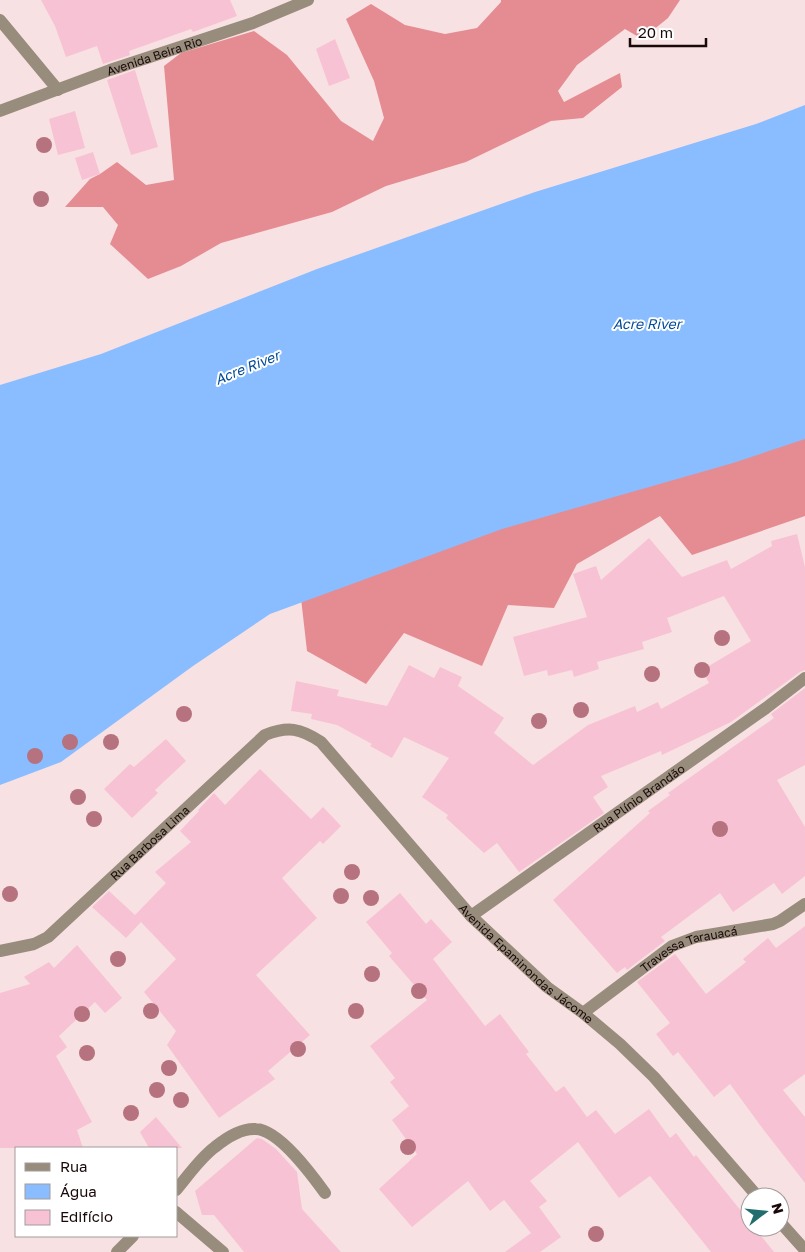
<svg xmlns="http://www.w3.org/2000/svg" width="805" height="1252" viewBox="0 0 805 1252" font-family="'Golos Text',sans-serif">
<style>
.forest{fill:#e58c92}
.water{fill:#8abdff}
.building{fill:#f8c2d5}
.lines{fill:none;stroke-linecap:round;stroke-linejoin:round}
.minor{stroke:#988c7c;stroke-width:12}
.tree{fill:#b6727e}
.labels{text-anchor:middle;dominant-baseline:central;stroke-width:4;stroke-linejoin:round;paint-order:stroke}
.street-label{font-size:12px;fill:#190809;stroke:#fff}
.water-label{font-size:14px;font-style:italic;fill:#044c98;stroke:#fff}
</style>
<rect width="100%" height="100%" fill="#f8e1e2"/>
<g class="forest">
<path d="M501,0H680L668,18L642,39L625,29L577,65L558,91L564,102L620,73L622,87L583,118L551,121L466,162L386,186L332,212L221,243L181,266L148,279L110,244L118,225L103,207H65L90,179L100,174L117,162L146,185L174,180L164,66L181,53L254,31L287,55L341,121L373,141L384,118L374,81L346,19L371,4L405,25L445,34L477,28L501,2Z"/>
<path d="M805,418V516L692,555L660,516L577,564L554,608L508,605L482,666L404,633L366,684L307,651L297,563Z"/>
</g>
<path class="water" d="M805,105V439L733,463L502,529L270,614L193,666L61,762L0,785V385L101,354L317,269L535,192L756,124Z"/>
<g class="building">
<path d="M41,0H230L237,16L193,32L191,29L129,51L130,55L103,64L97,46L66,57L55,26Z"/>
<path d="M335,39L350,78L329,86L316,49Z"/>
<path d="M135,70L158,147L131,155L107,80Z"/>
<path d="M75,111L85,148L58,155L49,119Z"/>
<path d="M93,152L100,174L82,180L75,158Z"/>
<path d="M797,534L805,567V670L800,672L731,722L662,755L661,751L601,776L608,787L593,797L604,813L519,872L497,843L484,853L446,818L448,815L422,797L449,758L404,737L392,758L370,746L372,744L337,725L311,719L312,714L291,711L296,681L339,690L337,696L387,706L409,665L434,678L440,667L462,677L458,686L504,718L494,733L533,765L588,725L635,706L637,712L658,702L661,709L709,683L702,670L751,641L724,596L667,618L672,632L642,642L644,649L597,662L599,669L574,677L572,670L548,676L547,670L524,676L513,637L587,617L573,574L596,566L601,580L649,538L682,577L727,560L731,569L772,546L771,541Z"/>
<path d="M805,688V765L777,780L805,827V876L782,894L774,883L733,912L720,893L661,937L665,941L627,970L625,967L617,973L553,900L650,813L648,811L670,795L668,793L774,718L771,714Z"/>
<path d="M166,739L186,761L155,790L158,793L132,818L104,789L130,764L134,767Z"/>
<path d="M260,769L311,819L323,807L341,826L323,844L320,841L282,878L317,918L256,975L310,1035L268,1071L275,1079L219,1118L167,1045L176,1031L144,992L176,959L141,922L126,938L92,907L109,891L135,915L166,883L155,872L191,842L180,831L199,811L198,810L214,793L225,805Z"/>
<path d="M400,893L426,924L431,919L452,942L433,959L485,1026L500,1014L529,1052L526,1054L556,1092L564,1086L587,1117L596,1110L615,1134L649,1109L670,1138L676,1133L694,1157L696,1155L750,1222V1227H754L774,1252H711L650,1176L619,1198L578,1142L530,1181L547,1201L539,1207L561,1237L540,1252H505L531,1233L504,1200L490,1211L468,1181L412,1227L379,1189L417,1154L392,1120L409,1106L390,1082L395,1078L370,1046L427,1000L389,956L392,953L366,922Z"/>
<path d="M805,926V1074L783,1090L805,1117V1183L763,1129L730,1084L714,1097L678,1052L673,1056L656,1034L670,1023L637,982L675,954L706,994L746,962L743,959L768,938L776,948Z"/>
<path d="M77,945L122,998L105,1013L95,1002L59,1036L67,1047L56,1056L92,1122L77,1130L83,1148H0V993L30,984L24,977L49,962L54,968Z"/>
<path d="M156,1117L182,1148H149L140,1132Z"/>
<path d="M257,1138L262,1139L276,1149L297,1172L302,1209L341,1252H244L214,1215H202L195,1191Z"/>
</g>
<g class="lines">
<g class="minor">
<path d="M0,20L58,90"/>
<path id="s1" d="M0,111L110,70L253,23L308,0"/>
<path id="s2" d="M471,916L766,708L805,678"/>
<path id="s3" d="M0,951L34,944L48,937L265,735C288,726 300,728 321,742L471,916L547,987L583,1013L620,1044L654,1077L758,1197"/>
<path id="s4" d="M583,1013L672,946L696,937L773,924L780,921L805,904"/>
<path d="M176,1190C188,1176 200,1158 215,1147C226,1138 241,1128 256,1129C279,1130 312,1175 325,1193"/>
<path d="M176,1212L223,1252"/>
<path d="M780,1222L805,1250"/>
<path d="M117,1252L133,1236"/>
</g>
</g>
<g class="tree">
<circle cx="44" cy="145" r="8"/>
<circle cx="41" cy="199" r="8"/>
<circle cx="722" cy="638" r="8"/>
<circle cx="702" cy="670" r="8"/>
<circle cx="652" cy="674" r="8"/>
<circle cx="581" cy="710" r="8"/>
<circle cx="184" cy="714" r="8"/>
<circle cx="539" cy="721" r="8"/>
<circle cx="70" cy="742" r="8"/>
<circle cx="111" cy="742" r="8"/>
<circle cx="35" cy="756" r="8"/>
<circle cx="78" cy="797" r="8"/>
<circle cx="94" cy="819" r="8"/>
<circle cx="720" cy="829" r="8"/>
<circle cx="352" cy="872" r="8"/>
<circle cx="10" cy="894" r="8"/>
<circle cx="341" cy="896" r="8"/>
<circle cx="371" cy="898" r="8"/>
<circle cx="118" cy="959" r="8"/>
<circle cx="372" cy="974" r="8"/>
<circle cx="419" cy="991" r="8"/>
<circle cx="151" cy="1011" r="8"/>
<circle cx="356" cy="1011" r="8"/>
<circle cx="82" cy="1014" r="8"/>
<circle cx="298" cy="1049" r="8"/>
<circle cx="87" cy="1053" r="8"/>
<circle cx="169" cy="1068" r="8"/>
<circle cx="157" cy="1090" r="8"/>
<circle cx="181" cy="1100" r="8"/>
<circle cx="131" cy="1113" r="8"/>
<circle cx="408" cy="1147" r="8"/>
<circle cx="596" cy="1234" r="8"/>
</g>
<g class="labels">
<g class="street-label">
<text stroke="none"><textPath href="#s1" startOffset="164">Avenida Beira Rio</textPath></text>
<text stroke="none"><textPath href="#s2" startOffset="205">Rua Plínio Brandão</textPath></text>
<text stroke="none"><textPath href="#s3" startOffset="189">Rua Barbosa Lima</textPath></text>
<text stroke="none"><textPath href="#s4" startOffset="126">Travessa Tarauacá</textPath></text>
<text stroke="none"><textPath href="#s3" startOffset="709">Avenida Epaminondas Jácome</textPath></text>
</g>
<g class="water-label">
<text x="647" y="323">Acre River</text>
<text transform="translate(247 367) rotate(-22)">Acre River</text>
</g>
</g>
<rect x="15" y="1147" width="162" height="90" fill="#ffffff" stroke="#a39c9d"/>
<rect x="25" y="1163" width="25" height="8" fill="#988c7c" stroke="#a39c9d"/>
<text x="60" y="1172" font-size="15" fill="#190809">Rua</text>
<rect x="25" y="1184" width="25" height="15" fill="#8abdff" stroke="#a39c9d"/>
<text x="60" y="1197" font-size="15" fill="#190809">Água</text>
<rect x="25" y="1210" width="25" height="15" fill="#f8c2d5" stroke="#a39c9d"/>
<text x="60" y="1222" font-size="15" fill="#190809">Edifício</text>
<g transform="translate(765 1212) rotate(74)"><circle r="24" fill="#ffffff" stroke="#a39c9d"/>
<path d="M0-4L9 19L0 12L-9 19Z" fill="#226e6e"/>
<text y="-8" font-size="14" font-weight="bold" text-anchor="middle" fill="#190809">N</text>
</g>
<path d="M630 38v8h76v-8" fill="none" stroke="#190809" stroke-width="2.5"/>
<text x="638" y="38" font-size="15" fill="#190809" stroke="#ffffff" stroke-width="4" paint-order="stroke">20 m</text>
</svg>
